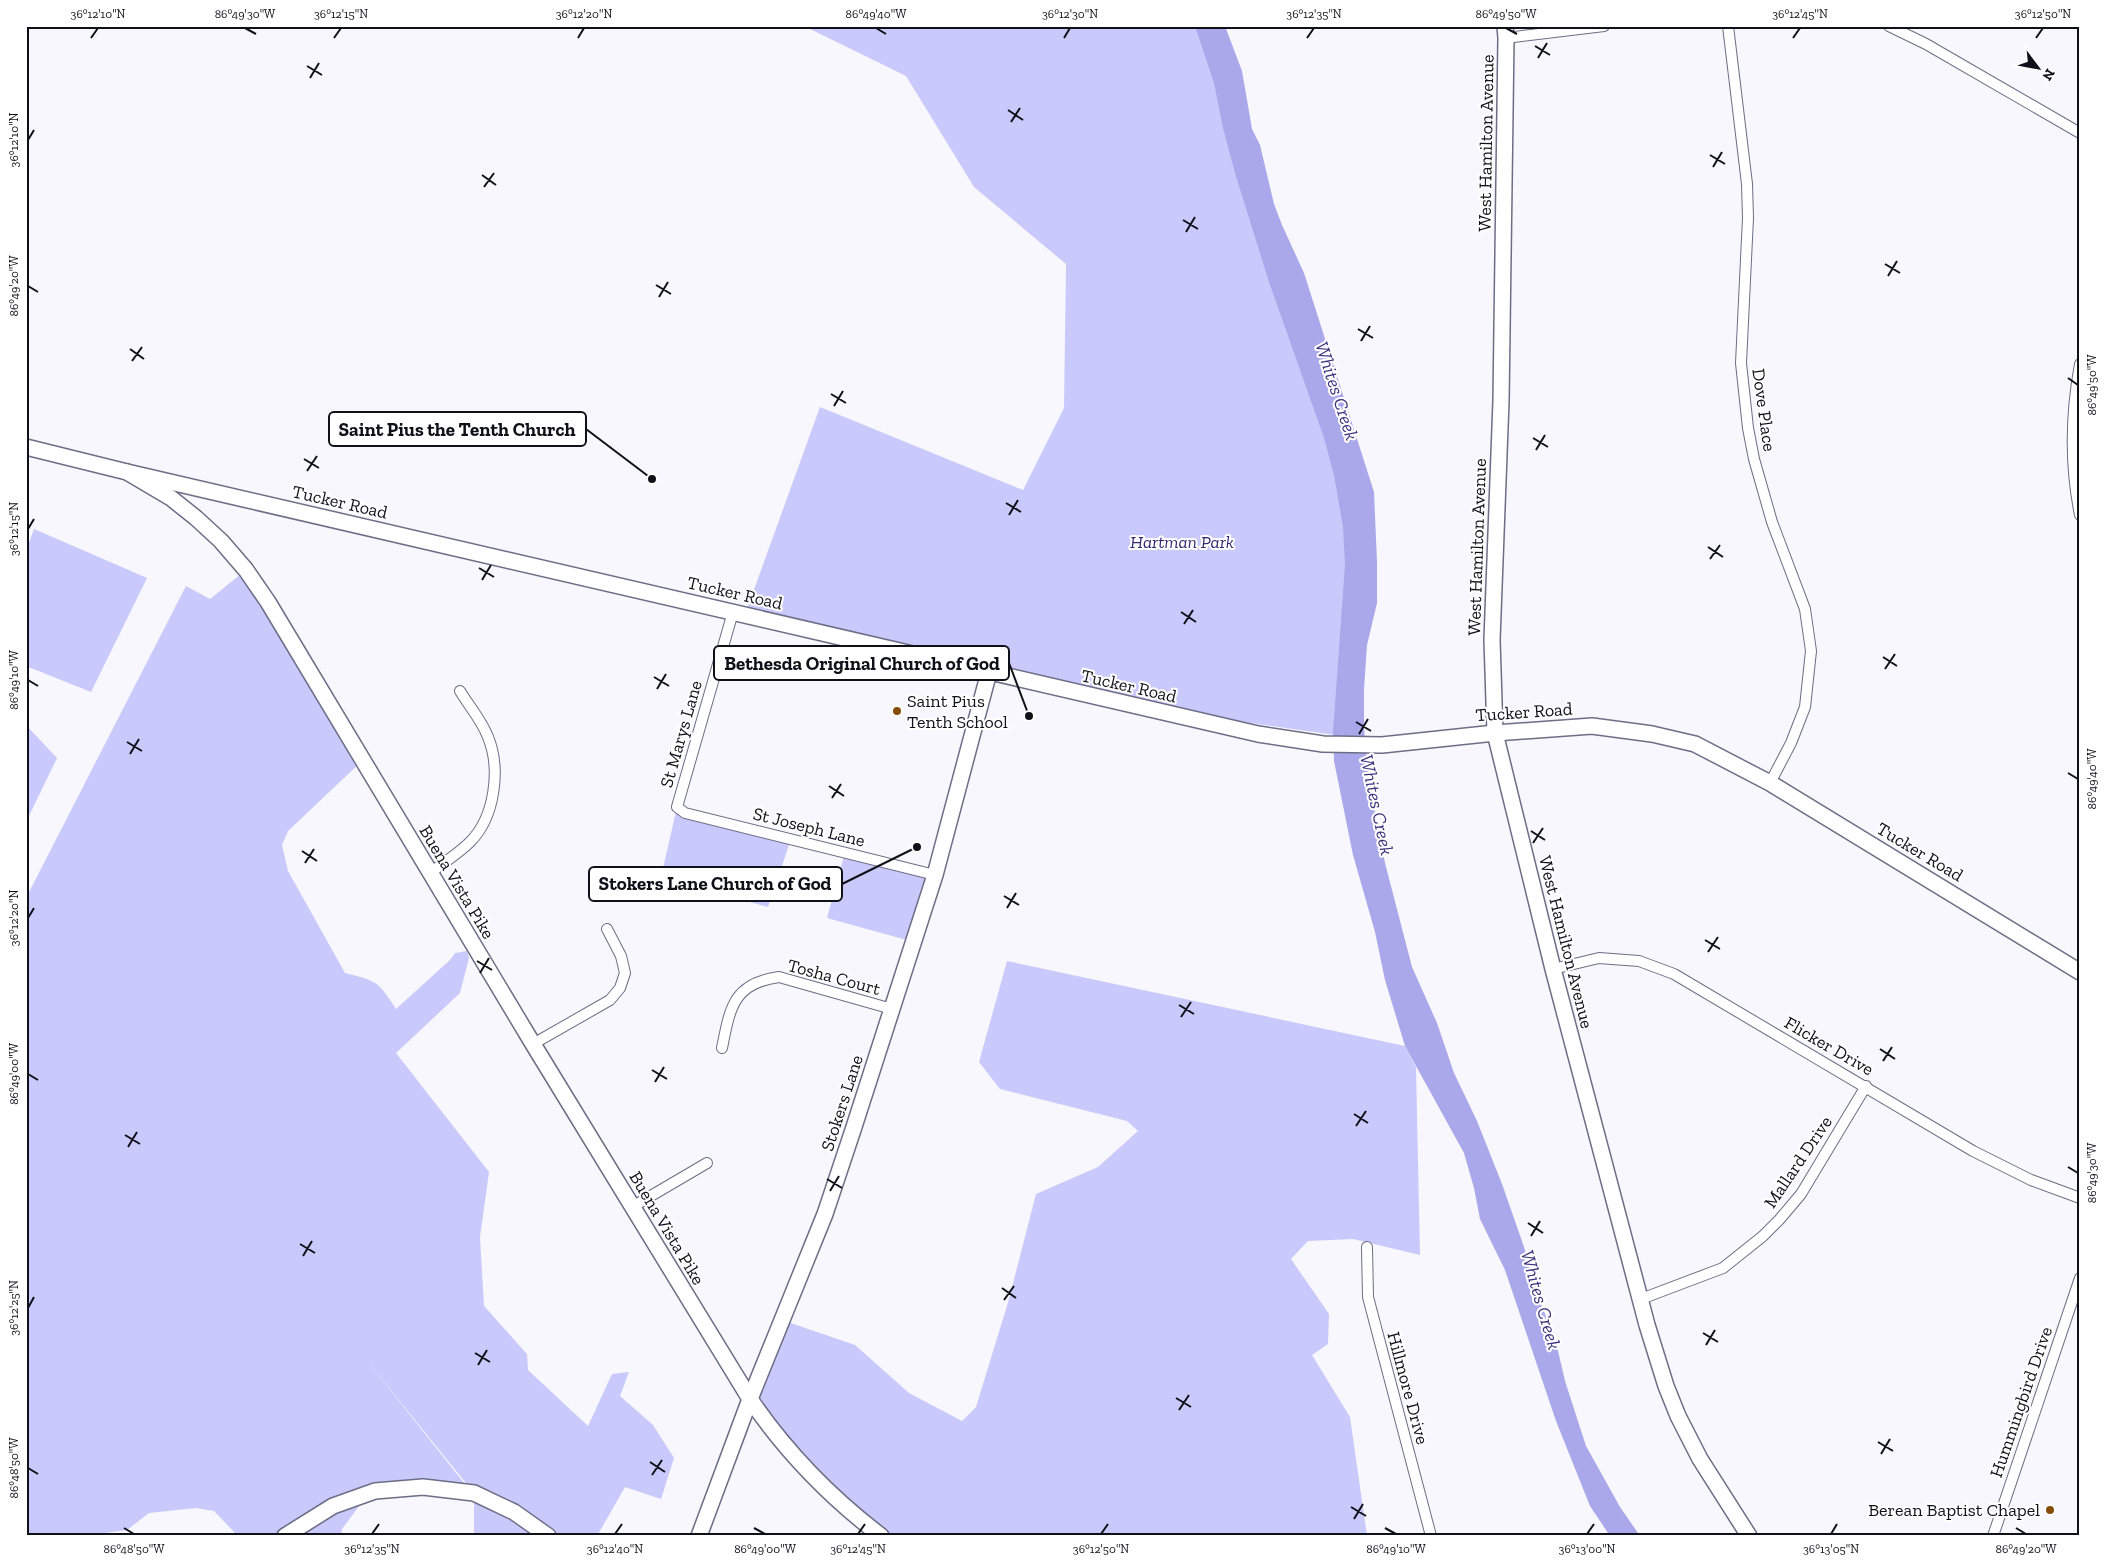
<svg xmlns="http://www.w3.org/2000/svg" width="2106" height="1562" viewBox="0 0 2106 1562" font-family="'Zilla Slab',serif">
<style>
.green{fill:#cac9fc}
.water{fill:#aaa8ea}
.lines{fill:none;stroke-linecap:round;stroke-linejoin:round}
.street-casing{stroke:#6d6d86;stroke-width:12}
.secondary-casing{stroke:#6d6d86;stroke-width:18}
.street{stroke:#fff;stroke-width:10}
.secondary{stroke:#fff;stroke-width:15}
.ticks{fill:none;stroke:#101019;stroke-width:2}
.poi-dot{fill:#884c09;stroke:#fff;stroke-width:2}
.labels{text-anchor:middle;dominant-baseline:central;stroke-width:4;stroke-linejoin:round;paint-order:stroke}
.street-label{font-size:18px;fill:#101019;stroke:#fff}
.park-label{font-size:18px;font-style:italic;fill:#342772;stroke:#fff}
.poi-label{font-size:18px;fill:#101019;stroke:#fff;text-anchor:start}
.water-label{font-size:19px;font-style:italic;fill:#3d327e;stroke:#fff}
.leader{fill:none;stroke:#101019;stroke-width:2}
.callout-dot{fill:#101019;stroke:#fff;stroke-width:2}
.callout{fill:#fff;stroke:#101019;stroke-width:2}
.callout-label{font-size:19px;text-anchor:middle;font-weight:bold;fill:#101019}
.neatline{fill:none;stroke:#101019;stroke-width:2}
.ticks-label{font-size:12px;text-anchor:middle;fill:#101019}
</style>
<rect width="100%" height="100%" fill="#f7f7fd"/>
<g class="green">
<path d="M804,26H1208L1308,338L1350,549L1335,735L1201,716L747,609L820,407L1023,490L1064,408L1066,264L974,187L906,76Z"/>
<path d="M34,529L147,578L91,692L26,666V551Z"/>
<path d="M246,570L363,760L288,831L282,845L288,871L345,973C377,981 378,981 396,1009L450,960L455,953L467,951L469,958L460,993L396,1053L489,1172L480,1237L484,1306L527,1354L528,1370L588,1426L612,1374L629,1372L620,1396L653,1425L674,1458L661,1499L625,1487L597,1536H474V1493L368,1362L472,1493L368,1494L342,1529L341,1536H238L214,1511L196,1508L149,1513L127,1530L83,1536H26V898L186,586L210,599Z"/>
<path d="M26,725L57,758L26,822Z"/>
<path d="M677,807L791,839L768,907L661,877Z"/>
<path d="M845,852L935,875L914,942L827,918Z"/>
<path d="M1007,961L1405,1046L1416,1067L1420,1255L1353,1239L1308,1241L1291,1259L1329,1314L1328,1344L1312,1355L1350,1417L1367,1536H881L856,1517L750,1399L782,1320L855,1345L909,1393L962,1421L976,1407L1009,1299L1036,1194L1098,1167L1138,1131L1127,1121L1000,1089L979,1062Z"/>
</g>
<path class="water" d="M1195,26H1225L1242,71L1252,129L1260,145L1274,204L1282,225L1304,273L1374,492L1377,562V603L1367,645L1364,689V728L1367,762L1376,819L1385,863L1412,967L1437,1023L1454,1073L1477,1121L1502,1184L1524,1247L1538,1297L1555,1338L1565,1381L1586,1446L1620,1507L1640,1536H1610L1590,1506L1556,1421L1505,1270L1480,1219L1474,1188L1464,1153L1405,1046L1385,980L1375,932L1353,855L1334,761L1333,732L1345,564L1343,527L1334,475L1324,438L1269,282L1235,173L1223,128L1214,83Z"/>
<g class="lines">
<g class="street-casing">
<g id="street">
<path d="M1728,26L1747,184L1748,218L1741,363L1748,428L1754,459L1772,522L1805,609L1811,651L1805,707L1791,743L1770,783"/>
<path d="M1889,26L1926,44L2080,133"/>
<path d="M1506,38L1604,26"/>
<path d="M2080,364C2071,413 2070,466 2080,515"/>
<path d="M733,612L677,807L685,813L935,875"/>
<path d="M430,873C443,863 458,854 470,842C495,817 501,769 488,737C482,721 469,706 460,691"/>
<path d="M1553,969L1599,958L1639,961L1674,974L1973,1151L2031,1180L2080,1198"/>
<path d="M533,1044L610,1000L620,988L625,973L621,956L607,929"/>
<path d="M722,1048C730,1008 733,983 779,977L892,1009"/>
<path d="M632,1207L707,1163"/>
<path d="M1367,1247L1368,1297L1431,1536"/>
<path d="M1641,1299L1723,1268L1763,1236L1779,1220L1801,1194L1866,1086"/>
<path d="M1993,1536L2080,1278"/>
</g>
</g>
<g class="secondary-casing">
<g id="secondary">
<path d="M1505,26L1506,38L1501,401L1492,640L1495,733L1553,969L1647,1325L1666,1386L1678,1416L1700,1459L1749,1536"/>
<path d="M26,447L127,472L171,498L196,518L221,541L246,570L268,602L533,1044L750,1399C786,1452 830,1497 881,1536"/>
<path d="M127,472L1258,734L1323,744L1382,745L1495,733L1592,726L1652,734L1695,744L1770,783L2080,972"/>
<path d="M285,1536L333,1506L375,1491L423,1487L474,1493L514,1512L548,1536"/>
<path d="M699,1536L750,1399L825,1214L853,1130L935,875L989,672"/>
</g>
</g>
<use href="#street" class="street"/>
<use href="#secondary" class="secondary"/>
</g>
<path class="ticks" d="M245,28L256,34M876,28L886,34M1506,28L1517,34M91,38L98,28M334,38L341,28M578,38L584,28M1064,38L1070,28M1307,38L1314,28M1793,38L1800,28M2036,38L2043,28M1535,46L1550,55M1538,58L1547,43M307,66L322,75M310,78L319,63M1008,110L1023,120M1011,122L1020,108M28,140L34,130M1710,155L1725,164M1713,167L1722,152M482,175L496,185M484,187L494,173M1183,220L1198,229M1186,232L1195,217M1885,264L1900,273M1888,276L1897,261M656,285L671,294M28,286L38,292M659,297L668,282M1358,329L1373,338M1361,341L1370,326M130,349L144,359M132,361L142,347M2068,378L2078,385M831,394L846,403M834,406L843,391M1533,438L1548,447M1536,450L1545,435M304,459L319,468M307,471L317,456M1006,503L1021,512M1009,515L1018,500M28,529L34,519M1708,547L1723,557M1710,559L1720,545M479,568L494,577M482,580L491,565M1181,612L1196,622M1184,624L1193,610M1883,657L1897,666M1885,669L1895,654M654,677L669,686M28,680L38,686M657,689L666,674M1356,722L1371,731M1359,734L1368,719M127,742L142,751M130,754L139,739M2068,773L2078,779M829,786L844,796M832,798L841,784M1531,831L1545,840M1533,843L1543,828M302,851L317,861M305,863L314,849M1004,896L1019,905M1007,908L1016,893M28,918L34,908M1705,940L1720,949M1708,952L1718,937M477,961L492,970M480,973L489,958M1179,1005L1194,1014M1181,1017L1191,1002M1880,1049L1895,1059M1883,1061L1892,1047M652,1070L667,1079M28,1074L38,1080M655,1082L664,1067M1354,1114L1368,1123M1356,1126L1366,1111M125,1135L140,1144M128,1147L137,1132M2068,1167L2078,1173M827,1179L842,1188M830,1191L839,1176M1528,1223L1543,1233M1531,1236L1540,1221M300,1244L315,1253M303,1256L312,1241M1002,1288L1016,1298M1004,1300L1014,1286M28,1308L34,1297M1703,1333L1718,1342M1706,1345L1715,1330M475,1353L490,1362M478,1365L487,1350M1176,1398L1191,1407M1179,1410L1189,1395M1878,1442L1893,1451M1881,1454L1890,1439M650,1462L665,1472M28,1468L38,1474M652,1475L662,1460M1351,1507L1366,1516M1354,1519L1363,1504M124,1528L134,1534M754,1528L765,1534M1385,1528L1396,1534M2016,1528L2026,1534M372,1534L379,1524M615,1534L622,1524M858,1534L865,1524M1101,1534L1108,1524M1587,1534L1594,1524M1831,1534L1837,1524"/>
<g class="poi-dot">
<circle cx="897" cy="711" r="5"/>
<circle cx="2050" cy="1510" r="5"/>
</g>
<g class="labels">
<g class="street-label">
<text transform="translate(1486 143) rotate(-89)">West Hamilton Avenue</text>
<text transform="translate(1764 410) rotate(82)">Dove Place</text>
<text transform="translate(340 502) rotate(13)">Tucker Road</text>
<text transform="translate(1477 547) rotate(-88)">West Hamilton Avenue</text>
<text transform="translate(735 593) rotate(13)">Tucker Road</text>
<text transform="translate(1129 686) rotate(13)">Tucker Road</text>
<text transform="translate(1524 712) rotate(-4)">Tucker Road</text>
<text transform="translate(681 734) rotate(-74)">St Marys Lane</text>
<text transform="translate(809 827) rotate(14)">St Joseph Lane</text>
<text transform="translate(1920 852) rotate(31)">Tucker Road</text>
<text transform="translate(457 882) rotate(59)">Buena Vista Pike</text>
<text transform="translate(1566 942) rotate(76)">West Hamilton Avenue</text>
<text transform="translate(834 977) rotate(15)">Tosha Court</text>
<text transform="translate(1829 1046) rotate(30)">Flicker Drive</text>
<text transform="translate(842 1103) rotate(-72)">Stokers Lane</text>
<text transform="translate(1798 1162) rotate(-56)">Mallard Drive</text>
<text transform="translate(667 1228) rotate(59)">Buena Vista Pike</text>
<text transform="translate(1408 1388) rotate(75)">Hillmore Drive</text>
<text transform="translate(2021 1402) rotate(-71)">Hummingbird Drive</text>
</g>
<g class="park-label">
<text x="1182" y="542">Hartman Park</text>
</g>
<g class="poi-label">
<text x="907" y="701">Saint Pius<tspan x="907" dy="21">Tenth School</tspan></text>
<text x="2040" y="1510" text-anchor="end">Berean Baptist Chapel</text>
</g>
<g class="water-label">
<text transform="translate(1337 391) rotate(72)">Whites Creek</text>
<text transform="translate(1377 805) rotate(78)">Whites Creek</text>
<text transform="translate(1541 1300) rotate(74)">Whites Creek</text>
</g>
</g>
<path class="leader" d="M652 479L586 429M1029 716L1009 663M917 847L842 884"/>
<g class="callout-dot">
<circle cx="652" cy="479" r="5"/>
<circle cx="1029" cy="716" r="5"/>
<circle cx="917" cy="847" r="5"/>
</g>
<g class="callout">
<rect x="329" y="412" width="257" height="34" rx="5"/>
<rect x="714" y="646" width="295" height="34" rx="5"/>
<rect x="589" y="867" width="253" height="34" rx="5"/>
</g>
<g class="callout-label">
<text x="457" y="436">Saint Pius the Tenth Church</text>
<text x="862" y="670">Bethesda Original Church of God</text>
<text x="715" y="890">Stokers Lane Church of God</text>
</g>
<rect width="2106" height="1562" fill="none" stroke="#ffffff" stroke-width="55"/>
<g transform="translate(2038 68) rotate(122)" stroke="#ffffff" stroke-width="4" paint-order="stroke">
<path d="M0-4L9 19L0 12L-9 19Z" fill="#101019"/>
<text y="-8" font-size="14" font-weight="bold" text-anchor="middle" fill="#101019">N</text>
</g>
<rect x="28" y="28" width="2050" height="1506" class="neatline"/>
<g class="ticks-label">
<text x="98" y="18">36°12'10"N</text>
<text x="245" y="18">86°49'30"W</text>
<text x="341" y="18">36°12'15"N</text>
<text x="584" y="18">36°12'20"N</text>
<text x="876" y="18">86°49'40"W</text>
<text x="1070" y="18">36°12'30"N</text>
<text x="1314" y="18">36°12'35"N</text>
<text x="1506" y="18">86°49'50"W</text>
<text x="1800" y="18">36°12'45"N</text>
<text x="2043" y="18">36°12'50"N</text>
<text transform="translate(14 140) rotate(-90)" y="4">36°12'10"N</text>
<text transform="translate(14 286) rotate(-90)" y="4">86°49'20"W</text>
<text transform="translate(2092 385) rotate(-90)" y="4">86°49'50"W</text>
<text transform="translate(14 529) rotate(-90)" y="4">36°12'15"N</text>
<text transform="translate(14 680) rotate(-90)" y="4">86°49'10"W</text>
<text transform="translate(2092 779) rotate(-90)" y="4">86°49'40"W</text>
<text transform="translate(14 918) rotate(-90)" y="4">36°12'20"N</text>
<text transform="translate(14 1074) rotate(-90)" y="4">86°49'00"W</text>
<text transform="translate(2092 1173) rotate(-90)" y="4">86°49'30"W</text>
<text transform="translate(14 1308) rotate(-90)" y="4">36°12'25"N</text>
<text transform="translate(14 1468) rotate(-90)" y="4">86°48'50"W</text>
<text x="134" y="1553">86°48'50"W</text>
<text x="372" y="1553">36°12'35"N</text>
<text x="615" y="1553">36°12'40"N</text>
<text x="765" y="1553">86°49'00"W</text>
<text x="858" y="1553">36°12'45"N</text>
<text x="1101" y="1553">36°12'50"N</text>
<text x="1396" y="1553">86°49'10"W</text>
<text x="1587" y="1553">36°13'00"N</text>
<text x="1831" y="1553">36°13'05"N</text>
<text x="2026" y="1553">86°49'20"W</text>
</g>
</svg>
